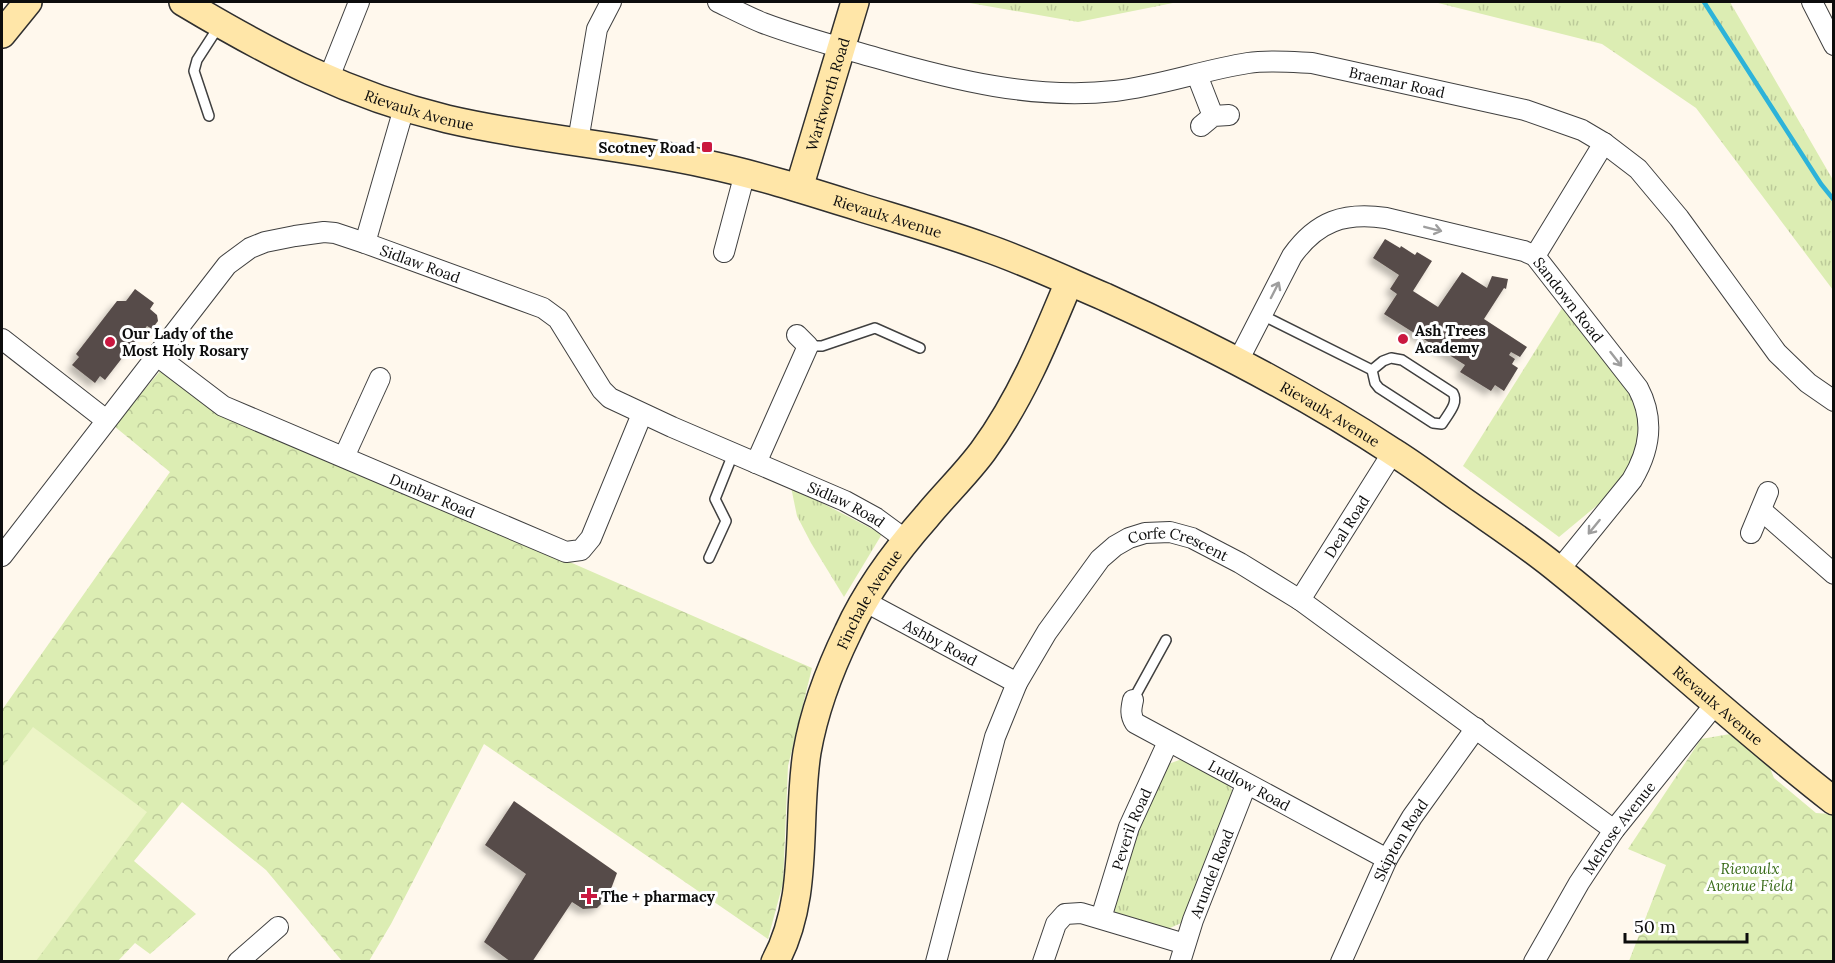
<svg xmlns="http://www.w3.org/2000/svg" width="1835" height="963" viewBox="0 0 1835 963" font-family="Lora,serif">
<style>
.grass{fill:url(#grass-tufts)}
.park{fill:url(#park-crowns)}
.pitch{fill:#ecf4c6}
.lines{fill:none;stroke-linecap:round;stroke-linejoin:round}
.stream{stroke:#2db3d9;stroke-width:4.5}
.building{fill:#574c49;filter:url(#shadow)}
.lane-casing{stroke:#404040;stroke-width:12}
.street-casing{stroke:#404040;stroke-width:22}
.secondary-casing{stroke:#2f2f2f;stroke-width:30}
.lane{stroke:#fff;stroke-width:9}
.street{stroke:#fff;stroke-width:20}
.secondary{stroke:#ffe6a8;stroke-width:27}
.oneway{stroke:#9e9e9e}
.poi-dot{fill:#ca1840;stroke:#fff;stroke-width:2}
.labels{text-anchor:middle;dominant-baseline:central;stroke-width:6;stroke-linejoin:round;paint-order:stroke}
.street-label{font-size:15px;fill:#0d0d0d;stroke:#fff}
.poi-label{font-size:15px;font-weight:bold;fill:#0d0d0d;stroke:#fff;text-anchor:start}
.park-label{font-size:15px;font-style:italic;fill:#386b18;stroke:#fff}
</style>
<defs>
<pattern id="grass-tufts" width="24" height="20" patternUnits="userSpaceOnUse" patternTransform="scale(1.5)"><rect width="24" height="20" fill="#dcedb3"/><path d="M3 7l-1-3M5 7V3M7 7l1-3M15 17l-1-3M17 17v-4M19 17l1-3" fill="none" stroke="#bcca99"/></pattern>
<pattern id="park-crowns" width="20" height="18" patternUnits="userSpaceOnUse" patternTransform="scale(1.5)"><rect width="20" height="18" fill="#dcedb3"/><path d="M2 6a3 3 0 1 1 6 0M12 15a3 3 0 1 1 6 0" fill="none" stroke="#bcca99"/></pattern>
<filter id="shadow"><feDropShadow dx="-5" dy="5" stdDeviation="3" flood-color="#0004"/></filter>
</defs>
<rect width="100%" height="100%" fill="#fff8ed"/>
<g class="grass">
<path d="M964,2H1178L1078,22Z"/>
<path d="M1434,2H1730L1833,180V290L1696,108L1602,44Z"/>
<path d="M1564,305L1634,399L1641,423L1636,459L1612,493L1559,537L1463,466Z"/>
<path d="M791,487L882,534L844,597L811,543L797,516Z"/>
<path d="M1182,759L1228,782L1234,795L1186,921L1163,931L1118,918L1111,904L1133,836L1163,766Z"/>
</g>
<g class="park">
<path d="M161,370L222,410L812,668L788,766L783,883L768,939L484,744L391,924L369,961H342L266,870L182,802L134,861L196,914L150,954L135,943L118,961L2,962V710L170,472L114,426Z"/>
<path d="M1730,734L1770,768L1774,778L1816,813L1830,814L1833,816V961H1629L1666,865L1628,849L1701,739Z"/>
</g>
<path class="pitch" d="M33,727L147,812L36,961H2V768Z"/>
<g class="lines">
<path class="stream" d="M1704,2L1821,184L1834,200"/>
</g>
<g class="building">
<path d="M1385,239L1400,248L1401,246L1415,255L1417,252L1432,261L1413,291L1438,307L1462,272L1487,288L1492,276L1508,279L1506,289L1504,288L1484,319L1527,347L1520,357L1511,352L1509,355L1515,359L1512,364L1518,368L1504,391L1495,385L1491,391L1460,372L1465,365L1384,314L1397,294L1390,289L1399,275L1373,258Z"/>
<path d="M135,289L154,303L150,309L157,315L158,321L152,329L147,326L105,380L100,376L95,383L72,365L79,357L76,354L117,301H126Z"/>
<path d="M514,801L617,873L608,897L597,908L583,909L572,902L532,962H511L484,942L526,874L485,845Z"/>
</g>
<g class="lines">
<g class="lane-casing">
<g id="lane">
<path d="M209,116L194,71L197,60L219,26"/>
<path d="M1262,315L1372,370"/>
<path d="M808,346H822L875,328L920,348"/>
<path d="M1391,358L1402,360L1453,393C1459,403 1448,414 1442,424L1433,423L1379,388L1375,383L1372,370L1383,361Z"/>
<path d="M709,558L726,521L715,499L733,454"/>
<path d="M1133,700L1166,640"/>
</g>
</g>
<g class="street-casing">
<g id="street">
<path id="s1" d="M718,2C733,9 748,17 763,23C800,37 839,47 877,58C954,80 1034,100 1115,91C1160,86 1203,70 1248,63C1269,60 1291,62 1312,63L1525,110L1582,130L1604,143L1638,169L1679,218L1777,353L1808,383L1834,401"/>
<path d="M1812,2L1834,45"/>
<path d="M1197,75L1213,116"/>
<path d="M328,80L359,2"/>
<path d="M1201,126L1213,116L1229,115"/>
<path d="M578,141L597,29L611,2"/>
<path d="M365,243L404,108"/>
<path d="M724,252L745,173"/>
<path d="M1535,256L1604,143"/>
<path d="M2,339L106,420"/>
<path id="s2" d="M156,355L223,406L566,552L581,550L591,538L642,414"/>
<path id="s3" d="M1238,361L1292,256C1317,221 1344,212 1386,218L1524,251L1535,256L1638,388C1655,420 1650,450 1632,480L1559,570"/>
<path d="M344,457L380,378"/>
<path d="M756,463L808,346L797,335"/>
<path d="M1761,510L1834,574"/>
<path d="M1751,533L1768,492"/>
<path id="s4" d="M2,556L227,265L250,248L265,242L295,236L324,232L335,233L365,243L543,308L558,319L602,390L610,398L672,427L845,501L876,518L906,540"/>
<path id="s5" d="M1300,600L1393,452"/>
<path id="s6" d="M864,601L1017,683"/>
<path id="s7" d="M1133,700C1131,709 1130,715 1135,723L1387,859"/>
<path id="s8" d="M1101,918L1129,827L1168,742"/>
<path d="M238,962L278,927"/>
<path id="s9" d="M936,962L995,737L1017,683L1047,632L1100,559L1115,546L1129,538L1145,533L1170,532L1192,538L1240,563L1300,600L1614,830"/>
<path d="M1043,962L1056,924L1065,914L1081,913L1185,944"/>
<path id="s10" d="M1180,962L1193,920L1246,785"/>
<path id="s11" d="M1341,962L1387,859L1412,817L1476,728"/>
<path id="s12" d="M1534,962L1579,883L1614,830L1716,703"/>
</g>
</g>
<g class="secondary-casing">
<g id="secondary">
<path id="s13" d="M183,2C270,54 348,95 447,119C532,139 620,145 706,164C758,175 808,191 859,207C901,220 943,232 984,247C1025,261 1065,280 1105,297C1204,342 1302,392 1393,452C1417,467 1439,484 1462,500C1496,524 1530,546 1561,572C1653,646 1740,728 1834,801"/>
<path d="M2,34L28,2"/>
<path id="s14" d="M799,188L855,2"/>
<path id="s15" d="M775,962C810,897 796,822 807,752C814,712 830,669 848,632C867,590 896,551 927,516C945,494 966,474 983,451C1021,399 1045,340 1069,282"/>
</g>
</g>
<use href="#lane" class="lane"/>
<use href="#street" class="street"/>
<use href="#secondary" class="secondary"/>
</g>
<defs><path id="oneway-shaft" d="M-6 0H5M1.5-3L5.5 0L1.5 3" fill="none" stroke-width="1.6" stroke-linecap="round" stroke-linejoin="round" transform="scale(1.5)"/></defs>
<g class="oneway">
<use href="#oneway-shaft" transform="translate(1433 229) rotate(14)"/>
<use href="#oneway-shaft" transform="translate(1275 290) rotate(-63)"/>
<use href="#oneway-shaft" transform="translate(1616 359) rotate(52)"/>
<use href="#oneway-shaft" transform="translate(1594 527) rotate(129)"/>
</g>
<g class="poi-dot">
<rect x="701" y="141" width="12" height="12" rx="3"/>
<circle cx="1403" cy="339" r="6"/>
<circle cx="110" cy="342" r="6"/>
<path d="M586 887h6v6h6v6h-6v6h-6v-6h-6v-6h6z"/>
</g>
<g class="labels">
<g class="street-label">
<text stroke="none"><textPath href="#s1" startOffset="698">Braemar Road</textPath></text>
<text stroke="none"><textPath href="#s14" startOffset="98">Warkworth Road</textPath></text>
<text stroke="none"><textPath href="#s13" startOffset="261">Rievaulx Avenue</textPath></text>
<text stroke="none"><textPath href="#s13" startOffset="742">Rievaulx Avenue</textPath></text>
<text stroke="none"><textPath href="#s4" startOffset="574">Sidlaw Road</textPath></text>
<text stroke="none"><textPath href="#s3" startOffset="435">Sandown Road</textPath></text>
<text stroke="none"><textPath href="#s13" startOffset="1228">Rievaulx Avenue</textPath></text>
<text stroke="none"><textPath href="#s2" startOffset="312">Dunbar Road</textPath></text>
<text stroke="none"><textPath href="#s4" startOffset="1077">Sidlaw Road</textPath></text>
<text stroke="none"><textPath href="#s5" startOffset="87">Deal Road</textPath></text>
<text stroke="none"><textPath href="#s9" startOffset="528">Corfe Crescent</textPath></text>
<text stroke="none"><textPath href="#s15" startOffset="380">Finchale Avenue</textPath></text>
<text stroke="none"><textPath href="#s6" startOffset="87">Ashby Road</textPath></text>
<text stroke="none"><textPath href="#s13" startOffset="1714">Rievaulx Avenue</textPath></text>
<text stroke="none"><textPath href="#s7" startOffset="154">Ludlow Road</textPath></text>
<text stroke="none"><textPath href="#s12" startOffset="159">Melrose Avenue</textPath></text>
<text stroke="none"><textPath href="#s8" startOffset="94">Peveril Road</textPath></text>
<text stroke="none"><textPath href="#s11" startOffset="136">Skipton Road</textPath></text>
<text stroke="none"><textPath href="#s10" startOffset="94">Arundel Road</textPath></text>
</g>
<g class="poi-label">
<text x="695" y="147" text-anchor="end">Scotney Road</text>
<text x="1415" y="330">Ash Trees<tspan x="1415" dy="17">Academy</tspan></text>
<text x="122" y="333">Our Lady of the<tspan x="122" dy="17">Most Holy Rosary</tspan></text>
<text x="601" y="896">The + pharmacy</text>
</g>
<g class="park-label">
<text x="1750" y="868">Rievaulx<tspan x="1750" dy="17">Avenue Field</tspan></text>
</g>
</g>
<rect width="1835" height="963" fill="none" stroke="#0d0d0d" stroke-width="6"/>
<path d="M1625 933v9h122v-9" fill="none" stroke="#0d0d0d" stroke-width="3"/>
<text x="1634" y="933" font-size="18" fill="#0d0d0d" stroke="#ffffff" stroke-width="4.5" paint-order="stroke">50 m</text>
</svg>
